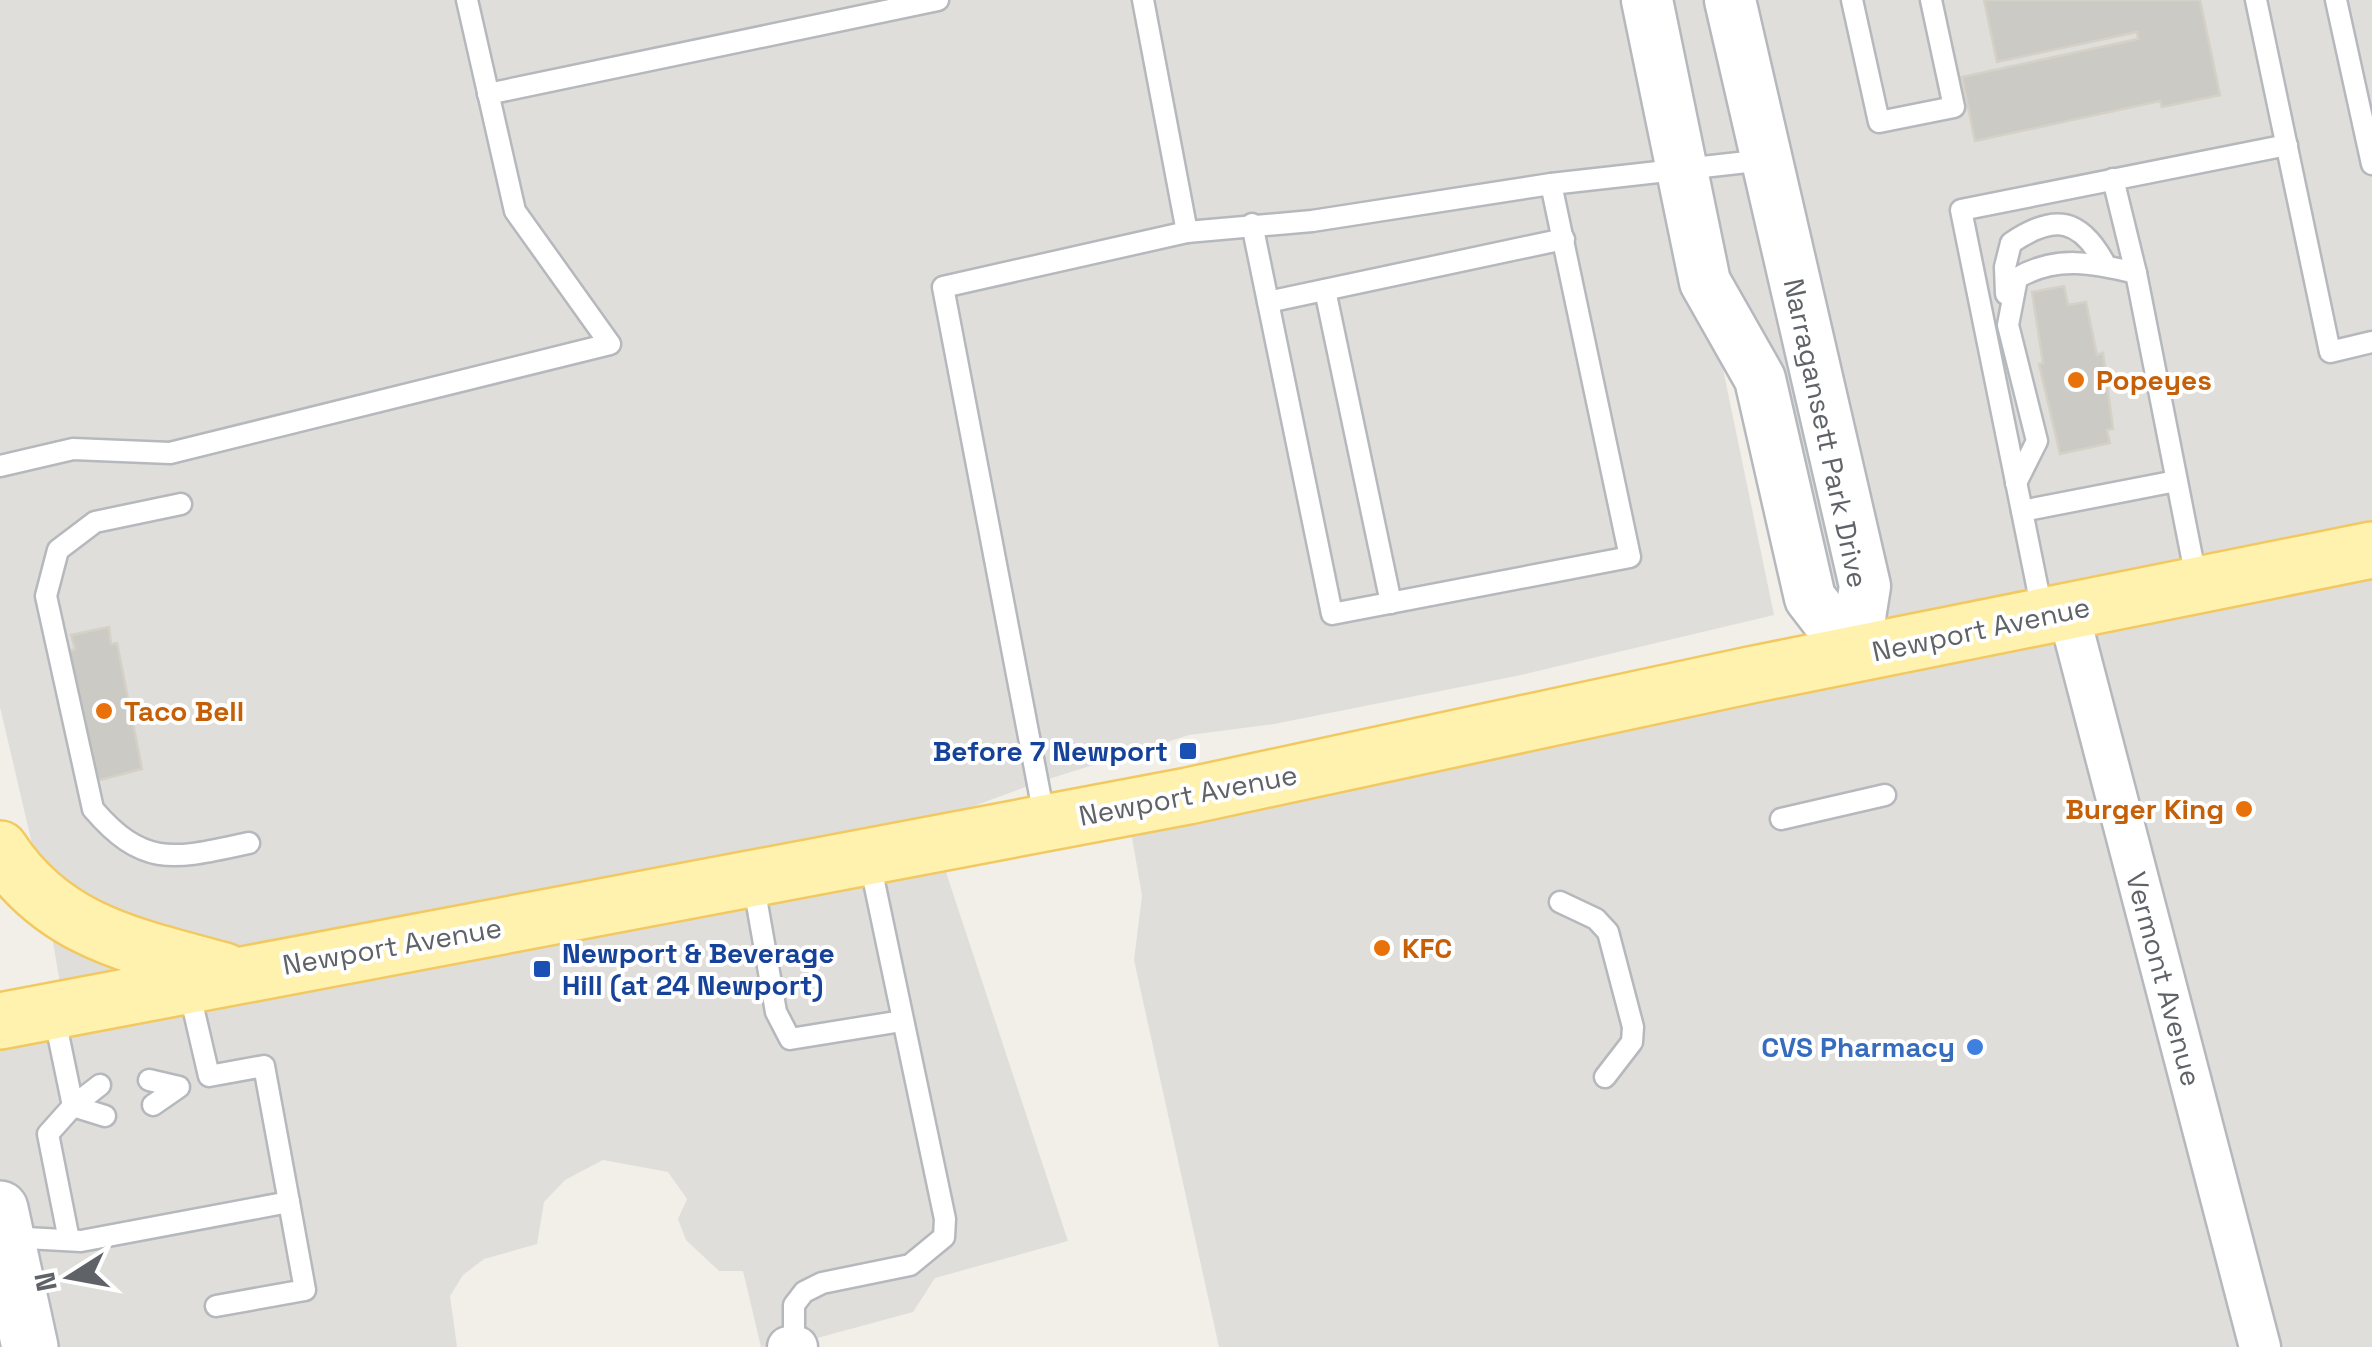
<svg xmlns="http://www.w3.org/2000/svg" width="2372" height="1347" viewBox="0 0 2372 1347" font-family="'Space Grotesk',sans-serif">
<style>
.industrial{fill:#e0deda}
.building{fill:#cccac5;stroke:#d6d1c6;stroke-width:2.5}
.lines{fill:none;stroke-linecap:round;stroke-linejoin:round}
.service-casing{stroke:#b5b8bc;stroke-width:25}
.minor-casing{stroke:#b5b8bc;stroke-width:45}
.tertiary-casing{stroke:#b5b8bc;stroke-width:55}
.secondary-casing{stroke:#b6babf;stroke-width:60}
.primary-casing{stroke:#f2c960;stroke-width:60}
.service{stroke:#fff;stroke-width:20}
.minor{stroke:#fff;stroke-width:40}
.tertiary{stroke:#fff;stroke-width:50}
.secondary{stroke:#fff;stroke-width:55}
.primary{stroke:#fff2af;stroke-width:55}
.food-dot{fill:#e8710a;stroke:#fff;stroke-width:4}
.transit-dot{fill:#1a4fb4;stroke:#fff;stroke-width:4}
.shop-dot{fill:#3f7fe0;stroke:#fff;stroke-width:4}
.labels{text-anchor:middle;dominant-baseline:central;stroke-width:8;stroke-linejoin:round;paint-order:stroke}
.food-label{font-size:28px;font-weight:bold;fill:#c56008;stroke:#fff;text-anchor:start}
.street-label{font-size:28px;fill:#5f6368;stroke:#fff}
.transit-label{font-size:28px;font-weight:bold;fill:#164399;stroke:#fff;text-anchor:end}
.shop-label{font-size:28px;font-weight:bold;fill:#366cbe;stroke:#fff;text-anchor:end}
</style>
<rect width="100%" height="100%" fill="#f1efe8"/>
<path class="industrial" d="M0,0H2372V1347H1219L1134,960L1142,896L1127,808L1822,657L1706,287L1774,615L1521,675L1274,724L1189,735L1039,782L898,834L938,848L1068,1241L935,1278L913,1312L810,1340L761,1347L743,1271H719L686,1240L678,1219L687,1199L668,1172L603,1160L565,1180L544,1202L537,1244L484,1259L463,1275L450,1296L457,1347H42L0,1287V1019L63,1002L48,912L0,707Z"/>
<g class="building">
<path d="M1984,0H2200L2220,95L2162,107L2160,101L1975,141L1962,77L2138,39L2137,32L1997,62Z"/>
<path d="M2064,286L2068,305L2086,302L2097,355L2103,353L2113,429L2107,430L2110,443L2060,454L2039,364L2043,363L2032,292Z"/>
<path d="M109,627L111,644L117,643L142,769L92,782L67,652L75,649L71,635Z"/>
</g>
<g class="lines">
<g class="service-casing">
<g id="service">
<path d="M1143,0L1187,232"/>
<path d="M1852,0L1879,122L1954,107L1931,0"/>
<path d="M2256,0L2330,352L2372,342"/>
<path d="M2336,0L2372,164"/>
<path d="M488,94L938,0"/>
<path d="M2113,179L2136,273L2197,583"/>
<path d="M1252,224L1332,614L1630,557L1551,184"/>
<path d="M1325,290L1391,603"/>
<path d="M2006,294L2005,267L2011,243C2055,213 2081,218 2106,266"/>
<path d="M1268,302L1564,239"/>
<path d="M0,466L73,449L170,453L610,344L515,211L467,0"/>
<path d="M2016,483L2037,441L2008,325L2017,278C2056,255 2094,263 2136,273"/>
<path d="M181,504L95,522L58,550L46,596L93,809C145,870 177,858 249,843"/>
<path d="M2022,511L2176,481"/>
<path d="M2043,615L1961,210L2287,145"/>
<path d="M1781,819L1885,795"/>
<path d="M1045,821L943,287L1187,232L1312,221L1551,184L1765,160"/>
<path d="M753,881L776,1012L790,1039L902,1021"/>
<path d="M1560,902L1596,919L1608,932L1633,1027L1632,1042L1605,1077"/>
<path d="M54,1015L73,1106"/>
<path d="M149,1080L179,1087L153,1105"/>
<path d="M73,1106L105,1116"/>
<path d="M8,1237L81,1241L289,1202L264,1066L209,1076L189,990"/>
<path d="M69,1240L48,1134L73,1106L100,1085"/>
<path d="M216,1306L305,1290L289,1202"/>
<path d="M794,1346V1305L804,1292L822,1283L910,1265L944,1237L945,1219L869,858"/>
</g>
</g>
<g class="minor-casing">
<g id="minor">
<path d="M2068,611L2260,1347"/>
<path d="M788,1347H797"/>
</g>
</g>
<g class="tertiary-casing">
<g id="tertiary">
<path d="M1647,0L1705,282L1760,379L1810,598L1854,655"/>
<path d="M1730,0L1865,586L1854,655"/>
</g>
</g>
<g class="secondary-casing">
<path id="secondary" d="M0,1209L30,1347"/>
</g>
<g class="primary-casing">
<g id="primary">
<path d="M0,849C54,932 134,946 224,971"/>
<path d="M0,1021L1188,796L1750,675L2372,550"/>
</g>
</g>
<use href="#service" class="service"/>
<use href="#minor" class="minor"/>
<use href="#tertiary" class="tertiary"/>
<use href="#secondary" class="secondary"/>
<use href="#primary" class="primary"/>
</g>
<g class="food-dot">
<circle cx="2076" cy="380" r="10"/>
<circle cx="104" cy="711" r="10"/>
<circle cx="2244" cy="809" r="10"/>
<circle cx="1382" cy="948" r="10"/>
</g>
<g class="transit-dot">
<rect x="1178" y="741" width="20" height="20" rx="5"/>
<rect x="532" y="959" width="20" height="20" rx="5"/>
</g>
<circle class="shop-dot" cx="1975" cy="1047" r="10"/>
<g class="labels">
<g class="food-label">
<text x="2096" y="380">Popeyes</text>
<text x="124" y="711">Taco Bell</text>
<text x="2224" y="809" text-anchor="end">Burger King</text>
<text x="1402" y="948">KFC</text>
</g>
<g class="street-label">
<text transform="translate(1826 433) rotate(78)">Narragansett Park Drive</text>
<text transform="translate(1981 629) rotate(-12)">Newport Avenue</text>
<text transform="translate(1188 795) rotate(-11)">Newport Avenue</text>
<text transform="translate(392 946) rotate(-10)">Newport Avenue</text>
<text transform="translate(2164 979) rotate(75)">Vermont Avenue</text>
</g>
<g class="transit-label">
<text x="1168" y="751">Before 7 Newport</text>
<text x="562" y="953" text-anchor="start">Newport &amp; Beverage<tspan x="562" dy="32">Hill (at 24 Newport)</tspan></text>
</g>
<g class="shop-label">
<text x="1955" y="1047">CVS Pharmacy</text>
</g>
</g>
<g transform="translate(70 1277) rotate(259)" stroke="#ffffff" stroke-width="8" paint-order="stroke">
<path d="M0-8L18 38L0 25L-18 38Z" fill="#5f6368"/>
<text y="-15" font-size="28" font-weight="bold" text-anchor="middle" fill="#5f6368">N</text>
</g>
</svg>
